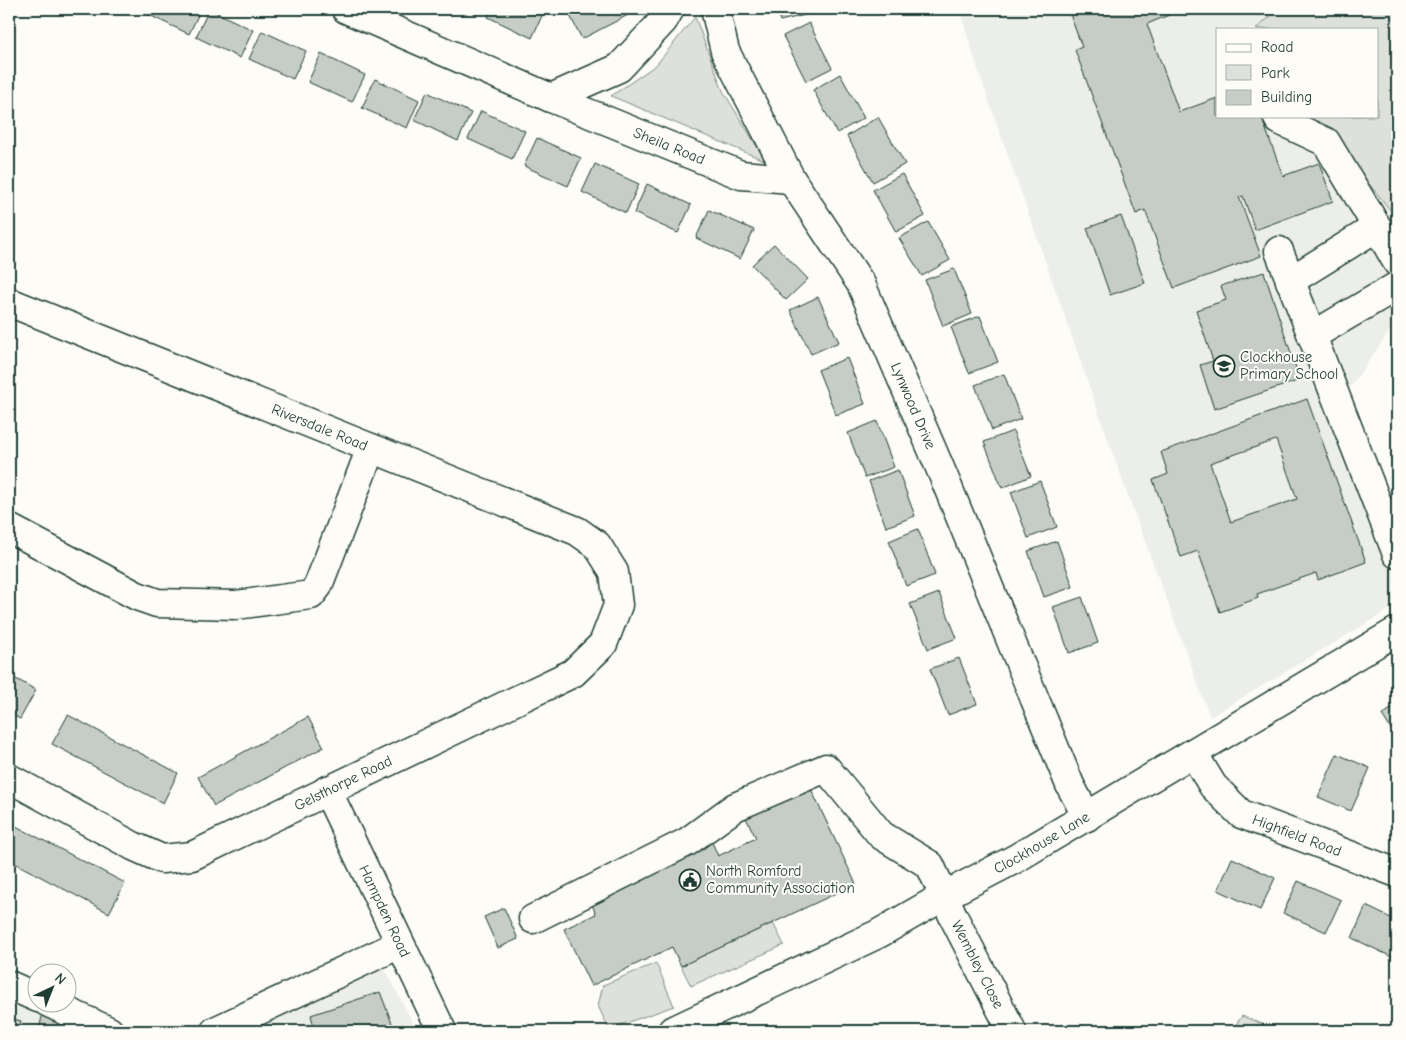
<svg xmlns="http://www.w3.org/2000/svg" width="1406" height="1040" viewBox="0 0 1406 1040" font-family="'Comic Neue',sans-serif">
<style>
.built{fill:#eceee9;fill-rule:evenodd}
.green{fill:#dde0db;stroke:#7e8e88}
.building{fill:#c6cdc7;stroke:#1f3d34;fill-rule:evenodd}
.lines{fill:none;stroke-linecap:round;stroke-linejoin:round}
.minor-casing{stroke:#1f3d34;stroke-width:31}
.minor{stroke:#fdfcf7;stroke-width:28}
.labels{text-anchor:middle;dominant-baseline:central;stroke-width:4;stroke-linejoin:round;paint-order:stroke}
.street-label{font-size:15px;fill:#1f3d34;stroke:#fdfcf7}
.poi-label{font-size:15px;fill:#1f3d34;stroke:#fdfcf7;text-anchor:start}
</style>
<rect width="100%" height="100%" fill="#fdfcf7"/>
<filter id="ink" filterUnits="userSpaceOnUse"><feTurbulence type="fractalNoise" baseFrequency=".02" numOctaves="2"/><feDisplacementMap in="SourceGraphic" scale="10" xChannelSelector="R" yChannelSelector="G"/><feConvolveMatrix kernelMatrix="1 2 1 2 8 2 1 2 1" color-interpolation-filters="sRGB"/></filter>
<g filter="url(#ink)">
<g class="built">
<path d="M959,9H1397V321L1339,403L1397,546V605L1210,717L1122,479L980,76ZM1217,29H1377V116H1217Z"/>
<path d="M384,967L415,1027L411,1031H233Z"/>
<path d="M9,990L100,1031H9Z"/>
</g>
<g class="green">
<path d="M1279,9H1397V218L1327,133L1294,116H1377V29H1256Z"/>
<path d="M695,17L723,91L766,161L611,96L656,65Z"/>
<path d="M773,923L784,945L691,986L681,966Z"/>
<path d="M656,963L674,1006L609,1029L598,1006L603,985Z"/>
<path d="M1242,1016L1280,1031H1231Z"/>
</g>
<g class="building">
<path d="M125,9H139L136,14Z"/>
<path d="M147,9H201L189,34L145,13Z"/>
<path d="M209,9L253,30L240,58L196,37Z"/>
<path d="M464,9H479L476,14Z"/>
<path d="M491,9H545L532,38L488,17Z"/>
<path d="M568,9H625L628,15L582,39L567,10Z"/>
<path d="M777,9H812L813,13L780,21Z"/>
<path d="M1068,9H1167L1169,15L1147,24L1179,112L1217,98V116H1261L1283,176L1319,163L1333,201L1255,230L1243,196L1239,197L1261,256L1174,288L1145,210L1136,214L1075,50L1082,47Z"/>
<path d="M809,23L832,68L806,81L783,36Z"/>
<path d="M262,31L306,51L293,79L249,59Z"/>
<path d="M321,54L365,75L352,102L308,82Z"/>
<path d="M840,74L864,118L837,133L813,90Z"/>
<path d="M375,79L419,100L407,128L362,108Z"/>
<path d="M427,92L471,113L458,141L414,120Z"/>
<path d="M481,111L525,131L512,159L468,139Z"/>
<path d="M878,117L905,164L873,182L847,136Z"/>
<path d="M537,138L581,158L568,186L524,166Z"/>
<path d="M595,164L639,184L626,213L582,192Z"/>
<path d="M902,174L925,216L896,232L873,190Z"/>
<path d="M647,184L691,205L678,233L634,213Z"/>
<path d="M709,210L754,230L740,259L696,238Z"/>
<path d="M1121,216L1145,283L1110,295L1087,228Z"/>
<path d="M928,222L950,260L922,276L899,238Z"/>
<path d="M774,244L808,279L786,300L752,265Z"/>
<path d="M954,269L972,314L943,326L925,280Z"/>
<path d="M1264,272L1300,380L1214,409L1200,365L1213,361L1196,310L1226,300L1221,286Z"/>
<path d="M818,297L839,342L811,354L790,310Z"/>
<path d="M980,316L998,362L969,373L951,327Z"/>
<path d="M847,358L865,404L836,415L818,370Z"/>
<path d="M1004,374L1021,419L992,430L975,385Z"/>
<path d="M1307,399L1366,562L1318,580L1316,573L1257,594L1258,598L1220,612L1198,551L1181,557L1153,480L1168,474L1161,452ZM1276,440L1297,499L1231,522L1210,463Z"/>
<path d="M877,421L894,467L865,478L848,433Z"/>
<path d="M1013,431L1031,476L1002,488L984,442Z"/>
<path d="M898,470L915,516L886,527L869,481Z"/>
<path d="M1040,481L1057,527L1028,538L1011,492Z"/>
<path d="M918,529L935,575L906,586L889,541Z"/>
<path d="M1057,541L1073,587L1044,597L1028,551Z"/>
<path d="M939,593L957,638L928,649L910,604Z"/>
<path d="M1082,597L1098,643L1069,653L1053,607Z"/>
<path d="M959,658L977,704L948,715L930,669Z"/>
<path d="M9,675L36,690L20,719L9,713Z"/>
<path d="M1397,705V739L1382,715Z"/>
<path d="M68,715L178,773L163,803L52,744Z"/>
<path d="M308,717L324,747L214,806L198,777Z"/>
<path d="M1337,754L1370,768L1351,811L1318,797Z"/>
<path d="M810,787L856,884L681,966L672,947L591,986L564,929L596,914L589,898L711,840L718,856L756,838L743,812Z"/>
<path d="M14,825L125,883L109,913L9,860V835Z"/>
<path d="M1232,858L1275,878L1260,910L1218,890Z"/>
<path d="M1298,881L1341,900L1326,932L1283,913Z"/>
<path d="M1366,906L1397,921V952L1394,958L1352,938Z"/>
<path d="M504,908L518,939L498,948L484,917Z"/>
<path d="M380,992L395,1031H315L311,1015Z"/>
<path d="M42,1016L62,1024V1031H63H39Z"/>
<path d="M9,1018L21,1021L19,1031H9Z"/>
</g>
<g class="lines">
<g class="minor-casing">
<g id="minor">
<path id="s1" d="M346,9L551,98L741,175L791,179"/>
<path id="s2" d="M715,9L725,51L791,179L861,284L943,475L1070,785L1087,817"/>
<path d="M551,98L619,68L663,21L670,9"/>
<path d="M1277,116L1279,120L1326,142L1377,227"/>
<path d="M1279,251L1397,554"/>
<path d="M1290,281L1377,227L1397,262"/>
<path id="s3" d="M9,302L577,531L597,545L614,572L618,605L603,644L573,673L192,856L162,859L133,846L9,778"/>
<path d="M1312,336L1397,286"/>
<path d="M9,528L137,596L157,603L236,605L311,595L318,586L371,448"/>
<path id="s4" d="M1193,753L1213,786L1241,814L1397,873"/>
<path id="s5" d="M327,790L442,1031"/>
<path id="s6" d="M533,919L687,842L735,807L826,768L881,835L930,865L954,918L1012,1031"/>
<path d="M9,985L38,998"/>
<path d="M47,1002L109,1031"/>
<path d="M215,1031L400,944"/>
<path id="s7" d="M672,1031L878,934L944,896L1015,859L1397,631"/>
</g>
</g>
<use href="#minor" class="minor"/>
</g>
</g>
<defs>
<g id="school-ring" transform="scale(1.125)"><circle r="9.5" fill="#fdfcf7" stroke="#1f3d34" stroke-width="1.5"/><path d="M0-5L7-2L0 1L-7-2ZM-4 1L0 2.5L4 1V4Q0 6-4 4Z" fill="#1f3d34"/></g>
<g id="civic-ring" transform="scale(1.125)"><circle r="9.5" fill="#fdfcf7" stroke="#1f3d34" stroke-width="1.5"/><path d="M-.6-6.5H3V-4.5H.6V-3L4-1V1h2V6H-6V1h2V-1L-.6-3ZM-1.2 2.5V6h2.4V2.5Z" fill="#1f3d34"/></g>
</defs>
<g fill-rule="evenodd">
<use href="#school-ring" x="1224" y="366"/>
<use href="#civic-ring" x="690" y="880"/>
</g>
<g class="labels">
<g class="street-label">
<text stroke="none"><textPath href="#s1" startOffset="351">Sheila Road</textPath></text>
<text stroke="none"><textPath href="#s2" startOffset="446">Lynwood Drive</textPath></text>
<text stroke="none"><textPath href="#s3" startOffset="335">Riversdale Road</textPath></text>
<text transform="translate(343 783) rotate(-26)">Gelsthorpe Road</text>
<text stroke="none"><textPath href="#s4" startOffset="138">Highfield Road</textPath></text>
<text stroke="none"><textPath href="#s7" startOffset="415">Clockhouse Lane</textPath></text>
<text stroke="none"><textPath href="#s5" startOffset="134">Hampden Road</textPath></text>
<text stroke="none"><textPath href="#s6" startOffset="585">Wembley Close</textPath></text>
</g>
<g class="poi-label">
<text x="1240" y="357">Clockhouse<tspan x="1240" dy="17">Primary School</tspan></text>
<text x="706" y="871">North Romford<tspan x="706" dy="17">Community Association</tspan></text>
</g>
</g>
<rect width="1406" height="1040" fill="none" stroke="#fdfcf7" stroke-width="30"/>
<rect x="15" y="15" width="1376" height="1010" fill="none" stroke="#1f3d34" stroke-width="2" filter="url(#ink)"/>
<rect x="1216" y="28" width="162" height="90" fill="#fdfcf7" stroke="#a4b0a9"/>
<rect x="1226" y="44" width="25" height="8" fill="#fdfcf7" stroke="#a4b0a9"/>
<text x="1261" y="52" font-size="15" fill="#1f3d34">Road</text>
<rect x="1226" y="65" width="25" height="15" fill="#dde0db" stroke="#a4b0a9"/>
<text x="1261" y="78" font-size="15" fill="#1f3d34">Park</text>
<rect x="1226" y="90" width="25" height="15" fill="#c6cdc7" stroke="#a4b0a9"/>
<text x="1261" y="102" font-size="15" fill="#1f3d34">Building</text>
<g transform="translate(52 988) rotate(43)"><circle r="24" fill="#fdfcf7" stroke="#a4b0a9"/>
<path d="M0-4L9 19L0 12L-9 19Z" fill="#1f3d34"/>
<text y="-8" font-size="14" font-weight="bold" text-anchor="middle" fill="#1f3d34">N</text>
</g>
</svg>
